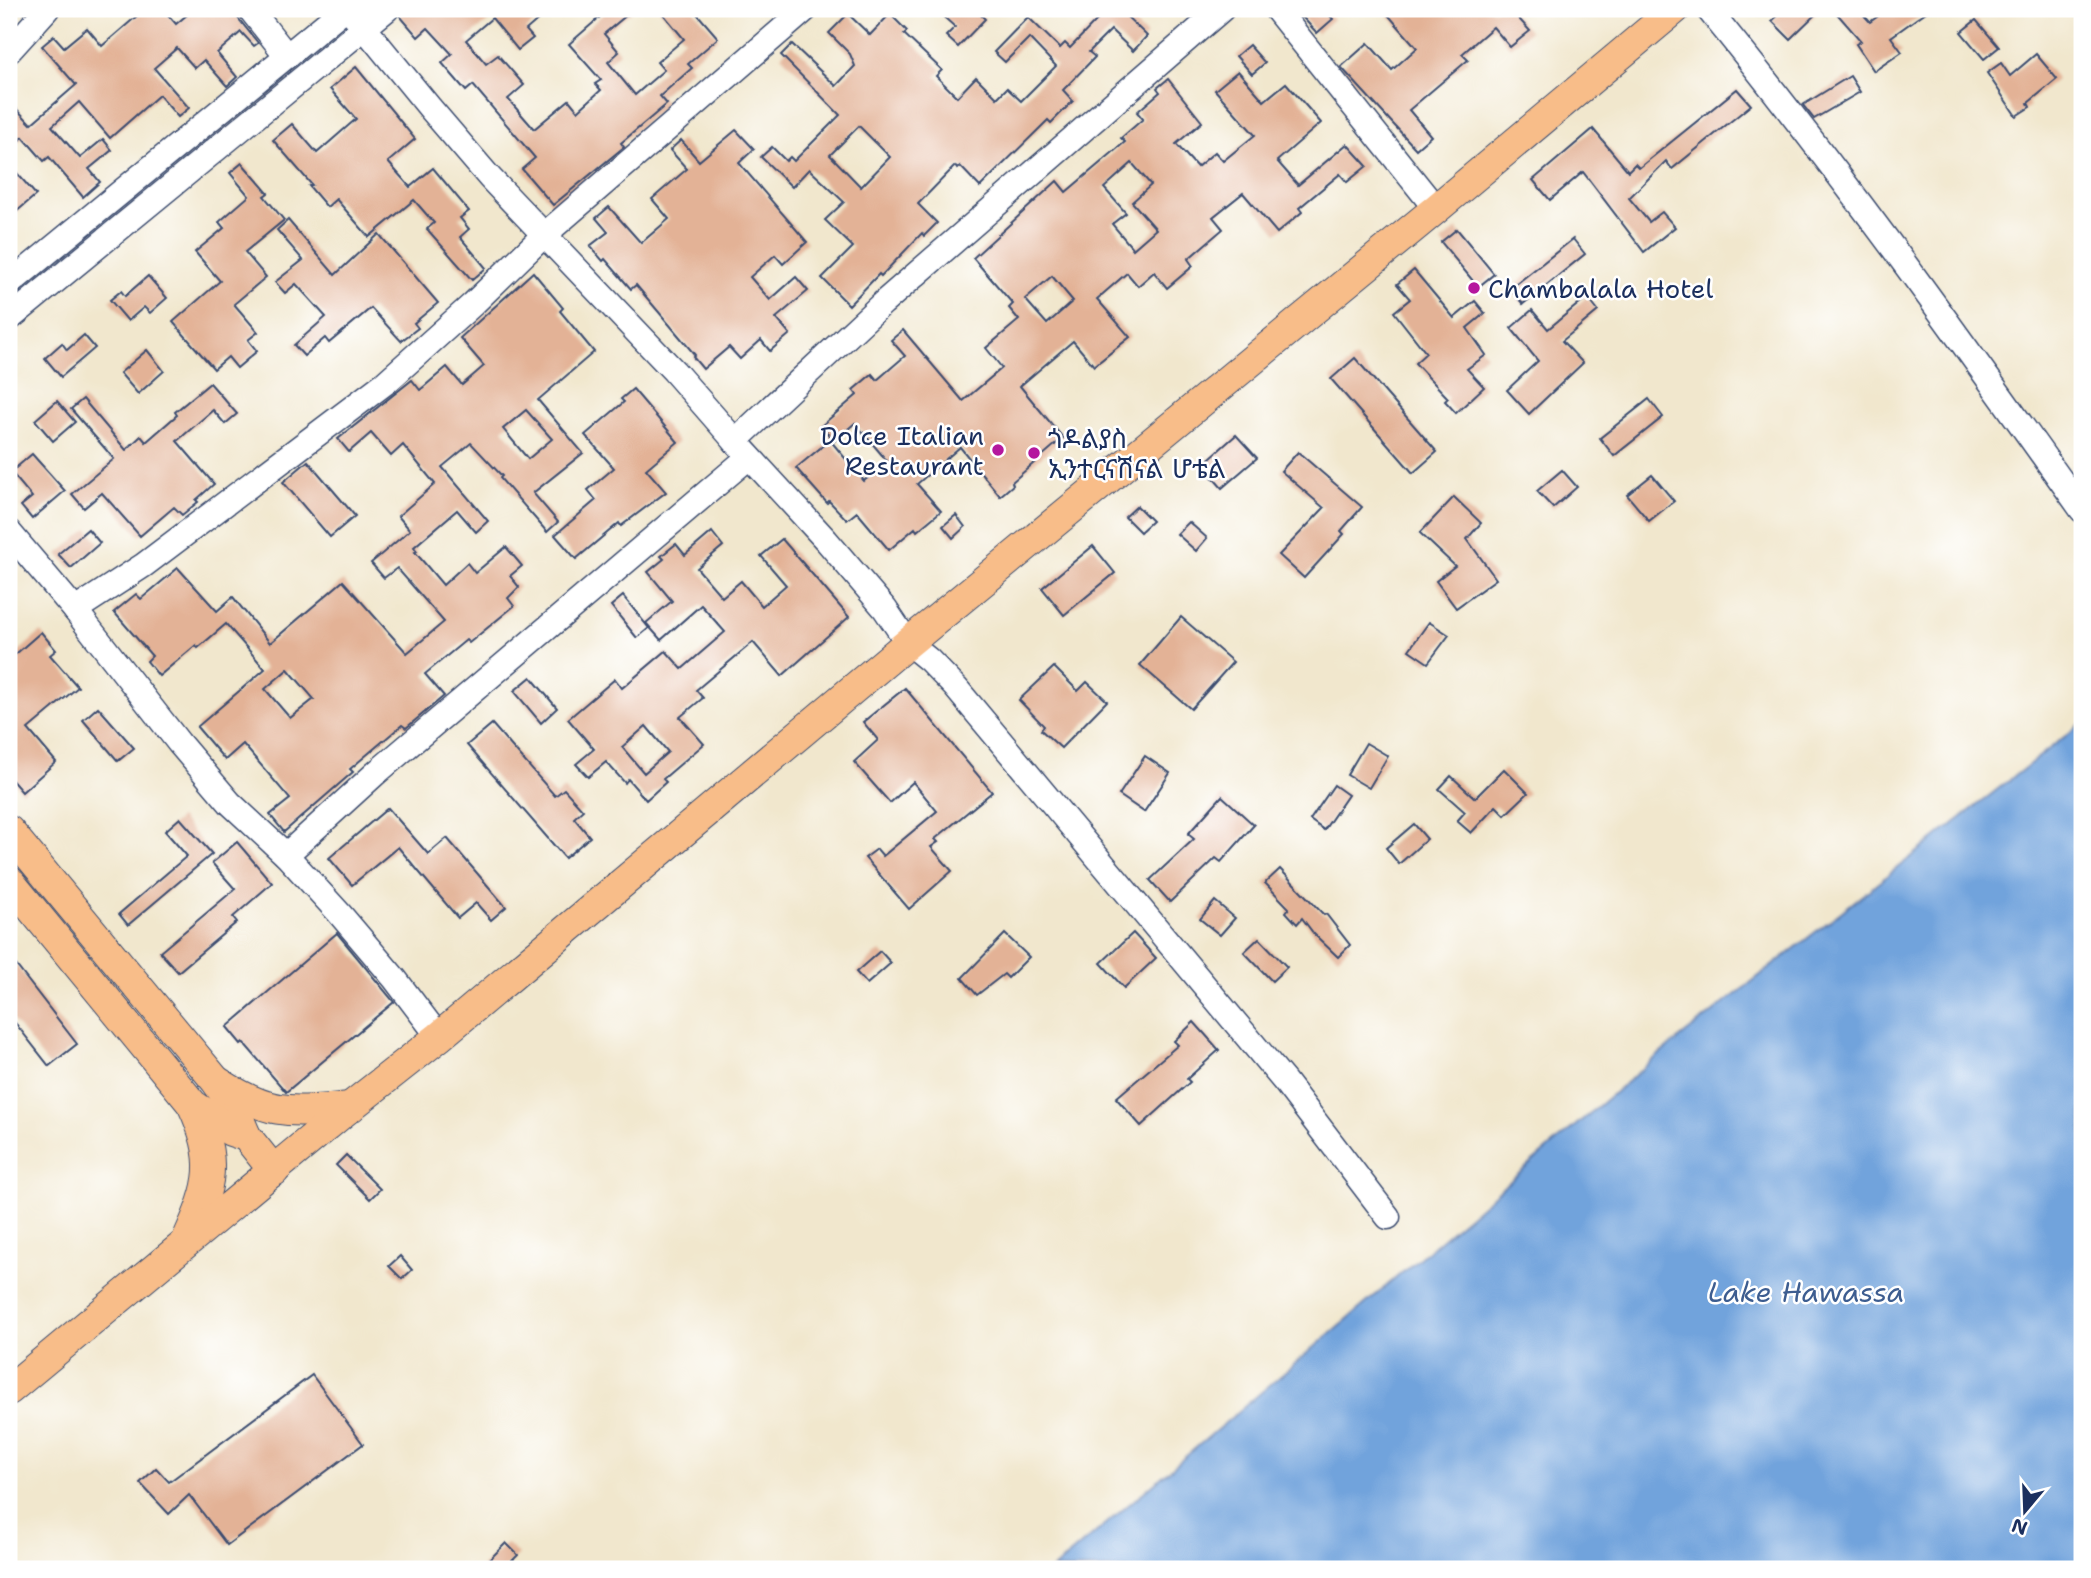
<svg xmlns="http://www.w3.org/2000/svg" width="2091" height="1578" viewBox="0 0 2091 1578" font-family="'Shantell Sans','Noto Sans Ethiopic',sans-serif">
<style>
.water{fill:#71a3dc;stroke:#46699d;stroke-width:2}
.building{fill:#e3b296;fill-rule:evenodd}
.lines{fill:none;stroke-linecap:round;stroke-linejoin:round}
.minor-casing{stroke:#3b4b6f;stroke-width:27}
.major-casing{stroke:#3b4b6f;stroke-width:32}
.minor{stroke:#fff;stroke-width:24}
.major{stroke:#f8bd89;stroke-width:30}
.poi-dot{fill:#b5179e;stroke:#fff;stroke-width:2.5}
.labels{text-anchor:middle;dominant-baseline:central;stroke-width:5;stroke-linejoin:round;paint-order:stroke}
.poi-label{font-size:26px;fill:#1b2f5e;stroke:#fff;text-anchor:start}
.water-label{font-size:28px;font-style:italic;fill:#3d5d90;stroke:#fff}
</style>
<rect width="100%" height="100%" fill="#fff"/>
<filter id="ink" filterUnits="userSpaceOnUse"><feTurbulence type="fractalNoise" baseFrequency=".0143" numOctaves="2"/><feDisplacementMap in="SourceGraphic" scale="14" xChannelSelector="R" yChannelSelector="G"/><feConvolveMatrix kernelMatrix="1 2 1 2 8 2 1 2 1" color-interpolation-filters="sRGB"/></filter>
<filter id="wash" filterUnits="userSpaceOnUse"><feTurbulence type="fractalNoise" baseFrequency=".00686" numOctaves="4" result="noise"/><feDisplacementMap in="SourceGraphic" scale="28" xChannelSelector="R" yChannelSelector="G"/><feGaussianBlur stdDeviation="1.57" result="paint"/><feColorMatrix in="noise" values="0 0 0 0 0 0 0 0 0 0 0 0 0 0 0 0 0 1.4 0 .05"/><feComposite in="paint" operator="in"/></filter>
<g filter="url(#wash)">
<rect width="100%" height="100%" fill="#f1e7cd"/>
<path class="water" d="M2082,723V1569H1053L1661,1053Z"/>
<g id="blocks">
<g class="building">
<path d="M145,9H163L176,24L194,9H235L238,18L258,43L254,46L241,32L217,53L237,77L227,86L204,60L195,68L177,48L154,68L189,108L178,117L159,95L110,138L79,102L52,126L80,158L103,139L112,150L89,169L100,182L83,197L49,157L44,161L23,137L9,149V101L31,124L76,85L42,46L54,36L64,47L87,28L102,46Z"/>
<path d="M402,9H550L526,30L533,38L518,50L492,18L466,40L486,64L498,55L524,85L508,99L534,129L569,100L578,111L601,90L595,84L601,80L569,44L609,9H634L604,34L619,52L608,62L635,95L664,70L657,62L684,39L659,9H693L718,38L688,64L692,68L660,96L667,104L621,143L624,147L553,205L522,169L535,158L473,85L466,91L442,63L452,54L428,28L418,37L400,16Z"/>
<path d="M935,9H975L985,19L958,47L946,36L955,27Z"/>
<path d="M1090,9H1119L1147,36L1133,51L1111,30L1089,52L1095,57L1063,90L1073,101L1051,123L1048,120L980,187L960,166L957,169L955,166L918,204L937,223L924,236L922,233L881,276L879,274L849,305L822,278L853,247L825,220L844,202L809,169L792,187L761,157L772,147L786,161L790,157L794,161L840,115L781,55L792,44L836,86L855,66L850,54L829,33L848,14L870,35L890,14L907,31L904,34L942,70L936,76L957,97L976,77L997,98L1007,88L1021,101L1056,66L1029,38L1005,62L994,52L1028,17L1060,48L1065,43L1070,48L1099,18ZM859,126L890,157L861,187L830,155Z"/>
<path d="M1295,9H1324L1333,19L1317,33Z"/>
<path d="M1383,9H1510L1530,31L1510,47L1493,27L1462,54L1468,60L1409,110L1431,136L1416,149L1341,67L1368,43L1392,70L1417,48Z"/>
<path d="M1785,9H1821L1790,39L1772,21Z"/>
<path d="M1833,9H1858L1870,22L1888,9H1930L1891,37L1902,52L1874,71L1856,44L1861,41Z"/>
<path d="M1976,20L1999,47L1984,59L1961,32Z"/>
<path d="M1249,45L1265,63L1252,74L1236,56Z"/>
<path d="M2036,54L2057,79L2028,103L2030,107L2016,116L1987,73L2001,63L2010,76Z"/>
<path d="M356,67L415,139L388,162L410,187L433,168L469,211L460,218L469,229L460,237L486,268L472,280L427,229L434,223L414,200L369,237L336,199L327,207L309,186L312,185L273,140L292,124L317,153L356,119L330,89Z"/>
<path d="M1238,71L1264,101L1286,83L1321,123L1277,161L1298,185L1347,144L1367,166L1347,182L1340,174L1299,208L1302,212L1277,233L1243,193L1213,217L1223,229L1188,259L1193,266L1167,288L1154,272L1138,286L1127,273L1097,299L1130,337L1094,366L1073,341L1020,386L1063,438L1012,482L1013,485L1000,496L960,447L917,484L941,511L917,531L915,528L889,550L857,512L847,520L829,501L827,503L796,468L830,440L864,481L887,461L855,423L834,441L821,426L857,395L853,390L872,374L877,380L905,356L891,340L903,330L963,401L1002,368L986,348L1019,320L1009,308L1013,304L973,258L1057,181L1066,192L1125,142L1121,138L1143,119L1137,112L1160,92L1157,88L1168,79L1202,122L1176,144L1197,167L1215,152L1223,161L1255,135L1215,90ZM1132,163L1151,185L1132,202L1156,229L1133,249L1112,224L1126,213L1104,188ZM1052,276L1073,301L1047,324L1025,299Z"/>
<path d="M1850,76L1860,92L1814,119L1803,105Z"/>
<path d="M1737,89L1751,105L1672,169L1666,161L1629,198L1649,222L1662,212L1675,227L1644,252L1583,172L1550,200L1533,180L1593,129L1628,171L1635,164L1639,168Z"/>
<path d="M736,130L754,149L739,163L807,242L783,264L775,255L750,277L770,300L796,277L808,291L776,318L790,334L770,351L761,340L740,359L729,347L703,369L693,357L695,355L636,285L631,289L605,259L603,261L590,246L608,232L596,218L609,207L641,243L669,219L652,199L687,169L670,150L681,140L699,161Z"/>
<path d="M242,163L268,193L264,196L284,220L245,252L266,277L234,304L258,332L248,340L257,351L237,368L228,357L214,369L173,322L220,281L195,252L224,228L219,222L249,196L230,173Z"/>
<path d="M9,164L36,195L9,218Z"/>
<path d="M288,220L335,275L379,234L438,303L414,323L418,328L401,341L371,308L329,343L325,338L304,356L294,345L326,317L296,284L285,293L275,282L303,260L277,230Z"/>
<path d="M1457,229L1494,274L1478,287L1441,242Z"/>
<path d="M1573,239L1585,254L1523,304L1510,289Z"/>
<path d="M1414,270L1454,318L1475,301L1485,313L1467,328L1486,355L1467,369L1484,387L1456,413L1445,401L1448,398L1415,363L1426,353L1394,312L1410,299L1397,284Z"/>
<path d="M533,272L563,308L560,311L594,352L538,400L583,453L533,493L558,522L547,532L500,478L502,476L471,443L442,467L488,521L476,532L457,510L414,547L417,551L415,552L443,585L467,563L475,573L506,547L522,566L510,576L519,587L508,598L514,606L469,643L466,640L425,674L444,696L406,728L402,725L350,769L353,772L284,832L270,815L290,799L243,744L225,760L197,727L265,669L226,624L198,648L196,645L159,676L147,661L152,656L114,612L136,594L141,599L178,568L217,611L233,597L270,643L343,581L407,653L444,622L397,568L384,578L371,563L410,530L398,516L435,484L403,445L391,456L371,433L349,452L338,439L412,380L420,390L447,367L462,385L484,366L460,338ZM526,410L552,439L528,459L503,429ZM288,669L314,699L290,718L265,689Z"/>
<path d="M148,276L167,298L150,313L144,307L128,321L110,300L121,291L125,296Z"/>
<path d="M1587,297L1598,311L1562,341L1583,363L1529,414L1507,390L1538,361L1511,328L1532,310L1548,329Z"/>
<path d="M84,335L95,348L61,377L45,358L62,343L67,350Z"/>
<path d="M147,350L164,371L138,394L120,373Z"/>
<path d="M1355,358L1437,452L1413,473L1331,379Z"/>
<path d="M210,383L237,414L225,424L213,410L177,441L214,484L196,500L198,502L182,515L174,507L140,536L102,493L84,508L72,494L114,459L71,409L83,399L126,450L141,436L146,442L177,415L175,412Z"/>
<path d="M633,389L678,442L646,469L666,492L621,526L619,523L576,559L555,535L596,500L588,490L614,468L585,435L624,402L621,399Z"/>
<path d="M1649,399L1663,417L1614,456L1600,438Z"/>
<path d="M57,401L75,422L53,441L35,420Z"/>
<path d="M1236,435L1257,458L1222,488L1202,465Z"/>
<path d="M1298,452L1362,507L1341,531L1344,534L1304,578L1279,555L1324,508L1281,471Z"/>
<path d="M32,454L65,491L32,519L21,506L32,497L11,472Z"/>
<path d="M308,461L355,516L330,537L283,482Z"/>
<path d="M1562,470L1577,487L1553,508L1537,491Z"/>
<path d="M1652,475L1674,501L1649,521L1627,495Z"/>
<path d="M1454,497L1481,523L1467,539L1496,579L1456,608L1436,581L1455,566L1420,533Z"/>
<path d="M1137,506L1152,521L1140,532L1125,517Z"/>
<path d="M956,515L965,527L953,538L943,526Z"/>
<path d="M1189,522L1207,538L1196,551L1177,534Z"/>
<path d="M88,529L100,543L71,568L58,554Z"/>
<path d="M712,532L723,546L697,568L722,597L741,581L762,606L786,585L761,556L782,539L849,617L782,676L753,642L696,690L703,698L680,717L704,744L663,779L666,782L646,800L628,779L625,783L606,762L588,777L576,764L594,749L568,719L615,679L622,688L666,651L682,669L725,632L701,605L661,640L646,623L672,601L648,572L664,559L661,556L676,544L685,555ZM646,726L668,752L644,773L622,747Z"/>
<path d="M1093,546L1115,573L1064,615L1042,588Z"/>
<path d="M623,596L649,628L637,638L611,606Z"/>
<path d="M1181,617L1233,662L1191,709L1140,665Z"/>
<path d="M1429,622L1449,635L1428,663L1409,650Z"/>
<path d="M41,632L56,650L50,655L78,687L28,729L56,762L22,792L9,777V660Z"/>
<path d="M1054,667L1078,691L1087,682L1107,701L1061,748L1041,730L1044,726L1019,700Z"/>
<path d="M531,677L557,708L541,723L514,691Z"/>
<path d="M905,688L992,792L935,839L938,842L931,847L952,871L909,909L865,858L877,849L883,856L937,811L913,782L890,803L854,762L878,740L863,722Z"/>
<path d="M98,707L134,748L118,761L83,720Z"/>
<path d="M492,724L555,796L564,789L583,810L574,818L590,837L565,858L467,745Z"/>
<path d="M1366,743L1388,756L1369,788L1347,775Z"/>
<path d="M1145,756L1170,773L1144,812L1119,795Z"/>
<path d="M1504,769L1528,793L1505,815L1496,806L1471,833L1457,821L1465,812L1439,789L1451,776L1475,798Z"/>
<path d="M1334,785L1348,795L1324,830L1310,820Z"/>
<path d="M1222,796L1254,825L1221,862L1216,858L1170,902L1150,880L1194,839L1188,834Z"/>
<path d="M388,808L428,854L447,838L506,907L491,920L476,903L458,918L398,847L352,885L329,858Z"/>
<path d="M180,818L212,854L128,925L119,914L187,856L165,831Z"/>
<path d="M1414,824L1427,839L1399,864L1386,848Z"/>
<path d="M237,842L272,883L233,917L237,922L178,972L160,952L235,889L212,863Z"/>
<path d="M1280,869L1324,915L1326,914L1350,945L1338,957L1314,934L1302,918L1297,924L1286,912L1289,908L1265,883Z"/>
<path d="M1215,901L1235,918L1220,935L1200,919Z"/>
<path d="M337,933L394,1002L286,1092L243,1042L241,1044L227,1027Z"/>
<path d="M1133,933L1156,958L1124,988L1101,963Z"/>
<path d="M1005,934L1029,957L1008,978L1004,974L977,995L962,978Z"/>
<path d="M1259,938L1287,967L1272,981L1244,952Z"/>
<path d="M880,951L891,963L867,984L856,972Z"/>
<path d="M9,956L77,1044L49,1066L9,1015Z"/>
<path d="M1194,1022L1219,1050L1187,1079L1190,1082L1141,1126L1116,1098L1178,1045L1174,1041Z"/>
<path d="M346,1155L380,1189L370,1199L336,1165Z"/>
<path d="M400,1256L412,1270L402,1279L389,1266Z"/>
<path d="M312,1375L363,1444L227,1545L189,1495L169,1514L140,1483L156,1468L169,1482Z"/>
<path d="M506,1543L518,1555L504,1569H480Z"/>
</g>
</g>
</g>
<g filter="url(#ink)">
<use href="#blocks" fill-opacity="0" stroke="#3b4b6f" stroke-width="2"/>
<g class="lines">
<g class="minor-casing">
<g id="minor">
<path d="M250,9L287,56"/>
<path d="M349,9L430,108L490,178L674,371L735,441L826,540L885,609L908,643L929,660L956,688L1285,1082L1388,1217"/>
<path d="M1276,9L1436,209"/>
<path d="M1708,9C1840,170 1961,340 2082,510"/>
<path d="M9,51L47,9"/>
<path d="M9,284L344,9"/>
<path d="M9,319L387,9"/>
<path d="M735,441L883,303L1222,9"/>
<path d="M9,532L75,610L179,743L230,803L286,855L339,913L395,979L439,1037"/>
<path d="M75,610L144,565L385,383L473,304L544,235L806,9"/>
<path d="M286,855L376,773L749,457"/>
</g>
</g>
<g class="major-casing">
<g id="major">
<path d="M9,831L216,1081L233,1105L246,1136L274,1171"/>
<path d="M9,881L193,1105L231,1131L246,1136"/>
<path d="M218,1082C272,1117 291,1112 351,1107"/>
<path d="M188,1238C212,1185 218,1160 193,1106"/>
<path d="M9,1390L340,1115L439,1037L908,643L1436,209L1675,9"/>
</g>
</g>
<use href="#minor" class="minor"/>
<use href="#major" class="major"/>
</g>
</g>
<g class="poi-dot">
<circle cx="1474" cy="288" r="7"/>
<circle cx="998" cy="450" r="7"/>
<circle cx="1034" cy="453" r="7"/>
</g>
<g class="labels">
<g class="poi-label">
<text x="1488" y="288">Chambalala Hotel</text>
<text x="984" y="435" text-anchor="end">Dolce Italian<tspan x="984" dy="30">Restaurant</tspan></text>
<text x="1048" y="438">ጎዶልያስ<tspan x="1048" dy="30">ኢንተርናሽናል ሆቴል</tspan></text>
</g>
<g class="water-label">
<text x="1806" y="1292">Lake Hawassa</text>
</g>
</g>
<rect width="2091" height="1578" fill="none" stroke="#fff" stroke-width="35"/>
<g transform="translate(2025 1511) rotate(199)" stroke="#ffffff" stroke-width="5" paint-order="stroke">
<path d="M0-5L12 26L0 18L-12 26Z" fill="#1b2f5e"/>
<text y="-10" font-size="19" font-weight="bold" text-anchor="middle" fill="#1b2f5e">N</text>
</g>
</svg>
